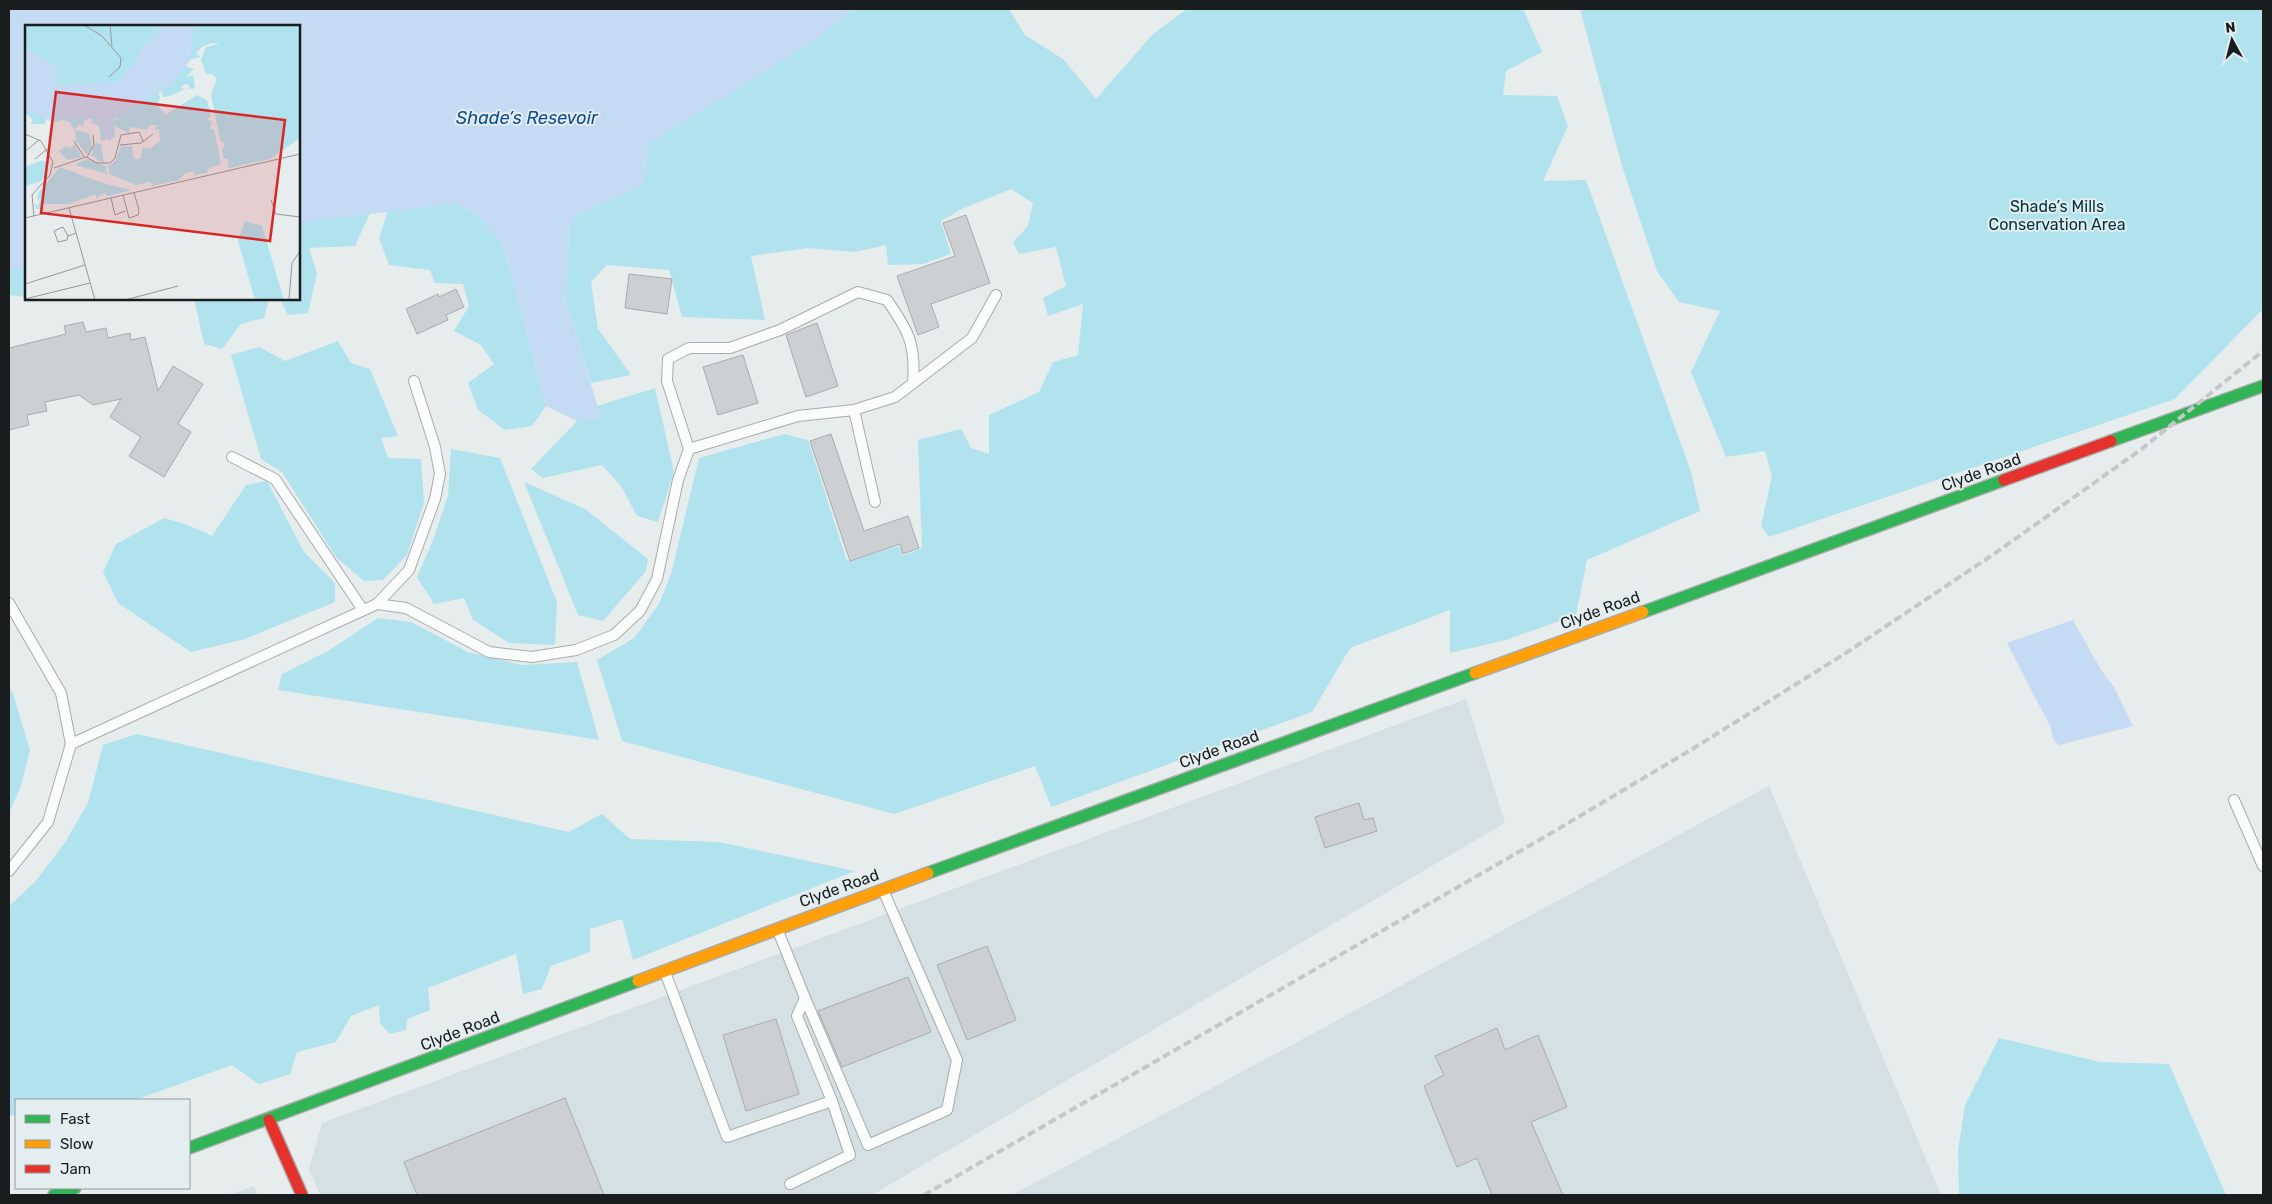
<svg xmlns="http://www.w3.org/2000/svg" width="2272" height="1204" viewBox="0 0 2272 1204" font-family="Rubik,sans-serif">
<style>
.built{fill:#d4e0e3}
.green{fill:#b1e3ef}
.water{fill:#c5daf3}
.building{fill:#cdd0d2;stroke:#a9acad}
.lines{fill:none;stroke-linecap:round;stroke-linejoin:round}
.lane-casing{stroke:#a8acad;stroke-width:12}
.fast-casing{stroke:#a8acad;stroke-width:14}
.slow-casing{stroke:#a8acad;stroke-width:14}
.jam-casing{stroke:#a8acad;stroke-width:14}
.lane{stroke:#fbfcfc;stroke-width:10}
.fast{stroke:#30b455;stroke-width:11}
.slow{stroke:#ff9f0a;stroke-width:11}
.jam{stroke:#e5322d;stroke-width:11}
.rail{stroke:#c6c7c8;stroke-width:4;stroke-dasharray:8 4;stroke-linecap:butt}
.labels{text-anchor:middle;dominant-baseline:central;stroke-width:4;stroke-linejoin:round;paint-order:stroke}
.park-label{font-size:16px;fill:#03333c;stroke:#e4edf0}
.street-label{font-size:16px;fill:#1a1d1e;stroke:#e4edf0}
.water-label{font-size:18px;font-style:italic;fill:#104d91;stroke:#e4edf0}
.inset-road{fill:none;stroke:#95999a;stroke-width:1}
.view{fill:#d62828;fill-opacity:0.15;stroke:#d62828;stroke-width:2.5}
.inset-edge{fill:none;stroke:#1a1d1e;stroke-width:2.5}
</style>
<rect width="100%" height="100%" fill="#e7eced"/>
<g class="built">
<path d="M1466,699L1505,823L872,1195H320L309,1169L322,1123Z"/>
<path d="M1769,786L1941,1195H1012L1179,1106Z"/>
<path d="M254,1186L257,1195H228Z"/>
</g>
<g class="green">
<path d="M9,9H1009L1025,35L1063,59L1096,99L1153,34L1187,9H1523L1542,52L1506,71L1503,95L1557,96L1568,126L1543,181L1586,180L1691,472L1700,511L1587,560L1576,615L1506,640L1450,653V610L1350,648L1312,712L1051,807L1035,766L894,814L622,741L597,660L634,638L659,604L671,574L699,458L784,434L808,440L847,561L899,546L903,556L922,548L918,440L961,429L971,448L989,454V415L1039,392L1053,362L1078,355L1083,304L1048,316L1043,298L1066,286L1056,247L1019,254L1013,242L1028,226L1033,203L1011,189L962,209L941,221L951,254L923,264L888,265L886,245L854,252L809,248L751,256L765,320L682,317L669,270L607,265L591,282L598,329L631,375L591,383L566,300L569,229L575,216L645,183L459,204L484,220L504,248L546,406L532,426L505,430L478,410L468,383L494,364L481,345L454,331L469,306L463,284L435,283L430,270L389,265L379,238L388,211L370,213L355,246L309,248L317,274L308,313L288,315L280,299H299V26H26V297L9,295Z"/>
<path d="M1580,9H2263V309L2175,399L1769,537L1761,526L1772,476L1765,451L1726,457L1691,372L1720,311L1679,302L1657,271L1622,166Z"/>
<path d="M194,299H269L264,318L241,324L222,349L204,344Z"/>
<path d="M338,341L351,363L370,369L398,436L381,438L388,458L421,459L424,503L407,555L383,580L364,581L336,557L282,472L261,459L231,355L259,347L285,361Z"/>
<path d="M655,388L674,472L658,522L637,516L621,486L602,465L543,478L531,469L577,421L601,418L597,406Z"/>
<path d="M451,449L500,458L557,602L555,645L509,643L473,620L464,598L434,604L417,577L433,540L448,496Z"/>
<path d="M267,481L304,552L335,583V602L245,639L191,652L118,603L103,572L116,544L164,518L188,525L212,536L246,485Z"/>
<path d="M524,482L585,509L648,559L646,571L603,621L578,615Z"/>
<path d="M378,618L411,622L468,652L522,665L577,662L599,740L278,690L282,674L328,651Z"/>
<path d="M9,691H12L30,750L21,786L9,813Z"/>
<path d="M137,734L569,832L602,814L630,839L719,842L855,871L633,960L622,919L590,929V952L551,966L542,989L523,994L516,954L428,988L430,1010L407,1019L406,1030L390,1034L380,1023L379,1005L351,1016L336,1042L297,1052L290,1074L259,1084L232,1065L135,1100H16V1116L9,1115V906L34,883L64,844L88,803L103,745Z"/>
<path d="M1999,1038L2100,1062L2169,1064L2226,1195H1959L1958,1151L1965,1105Z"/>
</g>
<g class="water">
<path d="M9,9H853L814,41L649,144L645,183L576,216L569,229L566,300L601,418L577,421L546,406L504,248L484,220L458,203L299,223V26H26V268L9,270Z"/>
<path d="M2073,620L2101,670L2114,687L2133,726L2059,745L2053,739L2051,728L2007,643Z"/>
</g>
<g class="building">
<path d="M966,215L990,283L931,304L939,327L918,335L897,276L955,256L943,223Z"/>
<path d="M629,274L672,279L667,314L625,308Z"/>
<path d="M456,289L464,307L446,315L448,320L417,334L406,309L438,294L439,297Z"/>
<path d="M83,322L86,332L106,328L108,338L130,333L131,340L145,337L158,391L173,366L203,384L178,424L191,432L164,477L129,456L141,437L110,417L121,399L93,405L79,395L45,402L47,411L27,415L29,425L9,430V348L66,334L64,326Z"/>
<path d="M817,323L838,386L806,397L786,335Z"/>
<path d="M743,355L758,403L718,415L703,367Z"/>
<path d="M831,434L864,531L908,516L919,548L903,554L900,544L850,561L810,441Z"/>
<path d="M1359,803L1364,820L1373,818L1377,831L1325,848L1315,817Z"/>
<path d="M987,946L1016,1020L967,1040L937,965Z"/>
<path d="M908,977L931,1032L842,1067L818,1011Z"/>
<path d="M776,1019L799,1094L746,1111L723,1035Z"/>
<path d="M1497,1028L1505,1050L1538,1035L1567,1107L1531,1122L1563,1195H1492L1477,1158L1457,1167L1424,1086L1444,1075L1435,1056Z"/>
<path d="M565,1098L604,1195H417L404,1162Z"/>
</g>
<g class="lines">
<g class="lane-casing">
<g id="lane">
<path d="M854,410L875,502"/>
<path d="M689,449L798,416L854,410L895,397L972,338L996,295"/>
<path d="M232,457L275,479L363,610"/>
<path d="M9,603L61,693L71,744L48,822L9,871"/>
<path d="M377,604L409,570L435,499L440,474L435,447L414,381"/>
<path d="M71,744L377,604L406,608L489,652L532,657L576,650L614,635L640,611L657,579L678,480L689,449L667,381L668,359L689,348H730L780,330L858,292L887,300C908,330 916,344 913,382"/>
<path d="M2234,800L2263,866"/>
<path d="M778,931L805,998L868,1145L947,1110L957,1060L883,890"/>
<path d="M665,972L727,1137L832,1101L797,1016L805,998"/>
<path d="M790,1184L850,1155L832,1101"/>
</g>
</g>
<g class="fast-casing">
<g id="fast">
<path d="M2111,441L2263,386"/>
<path d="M1643,612L2004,480"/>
<path d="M928,873L1475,673"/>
<path d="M189,1148L638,981"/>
<path d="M54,1195L75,1188"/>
</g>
</g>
<g class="slow-casing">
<g id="slow">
<path d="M1475,673L1643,612"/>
<path d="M638,981L928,873"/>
</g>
</g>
<g class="jam-casing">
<g id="jam">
<path d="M2004,480L2111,441"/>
<path d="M269,1120L302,1195"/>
</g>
</g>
<use href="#lane" class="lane"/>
<use href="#fast" class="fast"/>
<use href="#slow" class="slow"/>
<use href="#jam" class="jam"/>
<path class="rail" d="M924,1195L1548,835L1694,748L1846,653L1994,554L2139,451L2263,351"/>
</g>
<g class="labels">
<g class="park-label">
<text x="2057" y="206">Shade’s Mills<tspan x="2057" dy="18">Conservation Area</tspan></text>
</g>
<g class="street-label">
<text transform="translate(1981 472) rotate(-20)">Clyde Road</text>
<text transform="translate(1600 610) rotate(-20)">Clyde Road</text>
<text transform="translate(1219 749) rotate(-20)">Clyde Road</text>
<text transform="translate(839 888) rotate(-20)">Clyde Road</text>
<text transform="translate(460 1031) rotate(-21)">Clyde Road</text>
</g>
<g class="water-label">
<text x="527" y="118">Shade’s Resevoir</text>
</g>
</g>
<g transform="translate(25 25)">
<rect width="275" height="275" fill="#e7eced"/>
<path d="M0,0H275V113L245,134L203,143V134H199L197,125L200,119L195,115L186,69L192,54L187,49H181L176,34L181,22L194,19L187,18L178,21L171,28L175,32L165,35L161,41L169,44L161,52L168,50L170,63L164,64V60L159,59L156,63L160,64L145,71L138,72L136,66L133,68L135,72L133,80L140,90L172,70L182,75L186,91L181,95L187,96L185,104H189L196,139L184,143L182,148L169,150V146L159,149L154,155L127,161L125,157L111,160L84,149L83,141L90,136L96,121H107L109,134H115L118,122L125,124L135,116L134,105L130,104L132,100H125L121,105L104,102V108L89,101L90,112L86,113L85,97L94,93L77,95L81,114L76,116L74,101L67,98V93L59,96L58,102L55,99L49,105L45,97L38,95L30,97L21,94L20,99H5L8,95L0,88ZM50,105L64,108L67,123L62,130L51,116ZM71,118L76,119L79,139L66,130ZM50,119L57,132L42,135L34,126L41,121L46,123ZM61,134L81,141L82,149L50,140ZM16,136L23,137L21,150L15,157L0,161V142ZM35,142L78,158L106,165L83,171L79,168L71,173V169L44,179H18L17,184H11L10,178L13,180L16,173L12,176L13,168ZM220,196L237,201L259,275H230L213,216Z" fill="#b1e3ef"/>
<path d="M136,0L169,3L165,35L145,61L86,96V116L81,114L74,93L22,94L0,85V23L34,43L31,47L33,60L87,57L93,56L105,43L119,19L129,12Z" fill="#c5daf3"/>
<path class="inset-road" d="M59,0L77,11L96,33L95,42L84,52M85,0L87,21M0,109L16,116L28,137L25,150L7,170L9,191M49,116L60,133M95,120L116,118L128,109M2,125L14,115M62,132L69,120L68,110M10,134L22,124M29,143L61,132L72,138H85L90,133L96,110L114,107L118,116M98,170L104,193L113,190L114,185L109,168M86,173L90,190L100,186M246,175L251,189L275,192M44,183L70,275M0,193L275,129M43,211L42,215L33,217L29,206L38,202L43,211L51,208M0,259L60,240M0,274L65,258M100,275L153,261M264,275L267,238L275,226"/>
<path class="view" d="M31,67L260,95L245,216L16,188Z"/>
<rect width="275" height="275" class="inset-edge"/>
</g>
<rect width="2272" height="1204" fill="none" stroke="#1a1d1e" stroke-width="20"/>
<rect x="15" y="1099" width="175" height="90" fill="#e4edf0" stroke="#939a9c"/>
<rect x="25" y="1115" width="25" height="8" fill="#30b455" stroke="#939a9c"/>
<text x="60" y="1124" font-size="15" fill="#1a1d1e">Fast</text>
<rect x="25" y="1140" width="25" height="8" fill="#ff9f0a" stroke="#939a9c"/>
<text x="60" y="1149" font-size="15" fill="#1a1d1e">Slow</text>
<rect x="25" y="1165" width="25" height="8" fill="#e5322d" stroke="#939a9c"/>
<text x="60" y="1174" font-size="15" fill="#1a1d1e">Jam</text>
<g transform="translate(2232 40) rotate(353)" stroke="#e4edf0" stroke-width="4" paint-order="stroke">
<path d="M0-4L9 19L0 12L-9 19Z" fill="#1a1d1e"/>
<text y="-8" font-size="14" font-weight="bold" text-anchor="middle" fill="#1a1d1e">N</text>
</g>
</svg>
